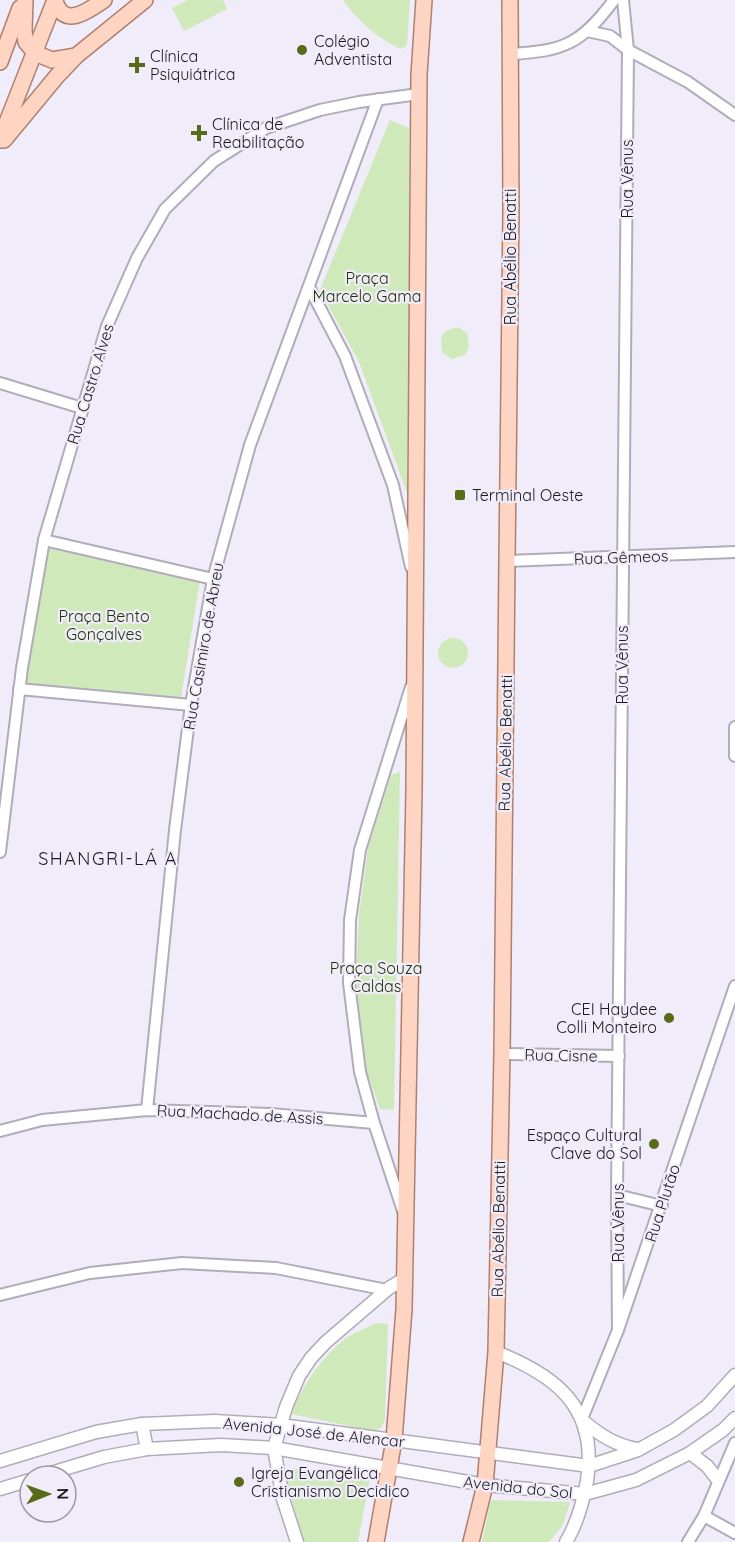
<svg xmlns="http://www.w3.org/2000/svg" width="735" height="1542" viewBox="0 0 735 1542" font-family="Quicksand,sans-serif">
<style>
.green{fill:#cfe9bb}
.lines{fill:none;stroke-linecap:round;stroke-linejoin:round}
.minor-casing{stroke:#b1acb9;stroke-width:14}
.tertiary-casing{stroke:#b1acb9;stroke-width:15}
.primary-casing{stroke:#af8070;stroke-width:18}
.minor{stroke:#fff;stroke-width:10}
.tertiary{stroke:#fff;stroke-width:12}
.primary{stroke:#fed4c3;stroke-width:15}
.poi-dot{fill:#586b19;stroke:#f1ecf9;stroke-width:2}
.labels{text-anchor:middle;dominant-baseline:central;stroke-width:4.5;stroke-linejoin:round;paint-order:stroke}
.poi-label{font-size:16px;fill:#1c1a1f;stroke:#f1ecf9;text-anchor:start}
.street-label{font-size:16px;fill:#1c1a1f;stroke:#f1ecf9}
.park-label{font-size:16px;fill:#1b3100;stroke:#f1ecf9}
.neighbourhood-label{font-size:18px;letter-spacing:1.5px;fill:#1c1a1f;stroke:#f1ecf9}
</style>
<rect width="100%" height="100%" fill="#f1ecf9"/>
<g class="green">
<path d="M188,0H223L227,9L184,31L172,8Z"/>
<path d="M343,0H410L407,45L401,49C378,39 357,20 343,0Z"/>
<path d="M390,120L409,128V498L359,362L320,290Z"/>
<path d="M458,327L467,333L469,346L465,355L452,359L442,352L441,336L446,331Z"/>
<path d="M47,545L200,580L181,698L25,683Z"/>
<circle cx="453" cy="653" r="15"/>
<path d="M400,772L394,1110L380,1109L366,1070L356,980L359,915L368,849L391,775Z"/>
<path d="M376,1323L388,1324L385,1419L381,1428L374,1431L291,1414C303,1384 321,1358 346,1338C355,1332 367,1328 376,1323Z"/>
<path d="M291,1468L370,1478L358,1542H304L286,1480L288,1473Z"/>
<path d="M491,1500L570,1502L563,1525L549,1542H482Z"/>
</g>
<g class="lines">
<g class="minor-casing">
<g id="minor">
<path d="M587,31L610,36L628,50L688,82L735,115"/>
<path d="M511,54C564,51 581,44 614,0"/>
<path d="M309,287L345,356L393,485L411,567"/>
<path d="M0,383L82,408"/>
<path d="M44,540L213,579"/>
<path d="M507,561L735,552"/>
<path d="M19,689L191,705"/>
<path d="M735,727V756"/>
<path d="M0,852L22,668L44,540L107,326L137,258L165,209L214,161L266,128L320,110L359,102L419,94"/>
<path d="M502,1054L619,1056"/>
<path d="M147,1110L175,830L191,705L213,579L250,445L378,99"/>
<path d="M0,1131L42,1120L147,1110L271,1114L374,1123"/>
<path d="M617,1195L662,1206"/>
<path d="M403,1211L374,1123L360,1072L349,983L350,920L360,850L411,687"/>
<path d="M0,1295L90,1273L182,1263L276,1268L387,1290"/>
<path d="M618,1330L617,1195L628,50L623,0"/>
<path d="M582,1419L618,1330L735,986"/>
<path d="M704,1516L735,1533"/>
<path d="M688,1542L704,1516L735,1443"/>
</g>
</g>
<g class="tertiary-casing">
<g id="tertiary">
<path d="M496,1352C558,1376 598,1409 587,1481C583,1502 577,1524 566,1542"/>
<path d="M583,1421C600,1435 615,1445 637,1449"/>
<path d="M142,1424L147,1449"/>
<path d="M690,1453L707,1466L718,1480"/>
<path d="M0,1461L96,1432L142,1424L215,1421L281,1425L589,1466L638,1450L674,1430L707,1406L735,1375"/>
<path d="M41,1476L104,1457L147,1449L221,1445L274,1448L485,1485L585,1494L636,1480L690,1453L723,1430L735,1418"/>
<path d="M0,1489L30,1480"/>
<path d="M297,1542L283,1499L274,1448L286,1407L299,1376L311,1358L326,1342L389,1288L404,1279"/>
</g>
</g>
<g class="primary-casing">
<g id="primary">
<path d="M25,0L24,31L26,42L35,53L52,60L76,56L145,0"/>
<path d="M55,1C64,29 88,11 104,0"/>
<path d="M0,62L20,8"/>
<path d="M0,140L55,0"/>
<path d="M4,140L57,76L76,56"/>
<path d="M376,1542L394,1440L404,1309L414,791L419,75L424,0"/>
<path d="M471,1542L485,1485L496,1352L502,1054L507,561L511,209L510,0"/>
</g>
</g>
<use href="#minor" class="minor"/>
<use href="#tertiary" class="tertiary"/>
<use href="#primary" class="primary"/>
</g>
<g class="poi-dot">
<circle cx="302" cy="50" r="6"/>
<path d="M134 56h6v6h6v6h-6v6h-6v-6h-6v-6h6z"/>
<path d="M196 124h6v6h6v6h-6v6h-6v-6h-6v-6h6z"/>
<rect x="454" y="489" width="12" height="12" rx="3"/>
<circle cx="669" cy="1018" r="6"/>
<circle cx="654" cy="1144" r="6"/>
<circle cx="239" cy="1482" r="6"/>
</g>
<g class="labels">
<g class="poi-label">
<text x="314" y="41">Colégio<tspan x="314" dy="18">Adventista</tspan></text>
<text x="150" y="56">Clínica<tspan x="150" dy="18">Psiquiátrica</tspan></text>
<text x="212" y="124">Clínica de<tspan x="212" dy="18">Reabilitação</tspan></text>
<text x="472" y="495">Terminal Oeste</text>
<text x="657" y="1009" text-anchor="end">CEI Haydee<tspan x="657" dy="18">Colli Monteiro</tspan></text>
<text x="642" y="1135" text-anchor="end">Espaço Cultural<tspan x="642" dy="18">Clave do Sol</tspan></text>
<text x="251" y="1473">Igreja Evangélica<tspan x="251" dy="18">Cristianismo Decidico</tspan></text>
</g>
<g class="street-label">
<text transform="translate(627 179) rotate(-90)">Rua Vênus</text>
<text transform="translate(510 257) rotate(-90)">Rua Abélio Benatti</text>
<text transform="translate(90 384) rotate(-73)">Rua Castro Alves</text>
<text transform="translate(621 557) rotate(-2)">Rua Gêmeos</text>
<text transform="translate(203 646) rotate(-80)">Rua Casimiro de Abreu</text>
<text transform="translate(622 665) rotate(-90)">Rua Vênus</text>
<text transform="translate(505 743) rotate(-89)">Rua Abélio Benatti</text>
<text transform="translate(561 1055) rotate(1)">Rua Cisne</text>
<text transform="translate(240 1114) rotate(3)">Rua Machado de Assis</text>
<text transform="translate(662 1203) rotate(-72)">Rua Plutão</text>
<text transform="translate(618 1223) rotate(-90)">Rua Vênus</text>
<text transform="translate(498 1229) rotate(-89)">Rua Abélio Benatti</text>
<text transform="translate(314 1432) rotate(6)">Avenida José de Alencar</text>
<text transform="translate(518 1487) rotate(6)">Avenida do Sol</text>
</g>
<g class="park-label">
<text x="367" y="278">Praça<tspan x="367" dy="18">Marcelo Gama</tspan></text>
<text x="104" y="616">Praça Bento<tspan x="104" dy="18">Gonçalves</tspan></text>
<text x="376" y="968">Praça Souza<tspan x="376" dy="18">Caldas</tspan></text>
</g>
<g class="neighbourhood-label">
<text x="108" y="858">SHANGRI-LÁ A</text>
</g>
</g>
<g transform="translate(48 1494) rotate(89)"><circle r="28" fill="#f1ecf9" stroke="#9c98a2" stroke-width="1.5"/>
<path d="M0-4.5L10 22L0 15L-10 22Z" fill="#586b19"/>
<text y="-9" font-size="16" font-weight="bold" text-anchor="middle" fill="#1c1a1f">N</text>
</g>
</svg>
